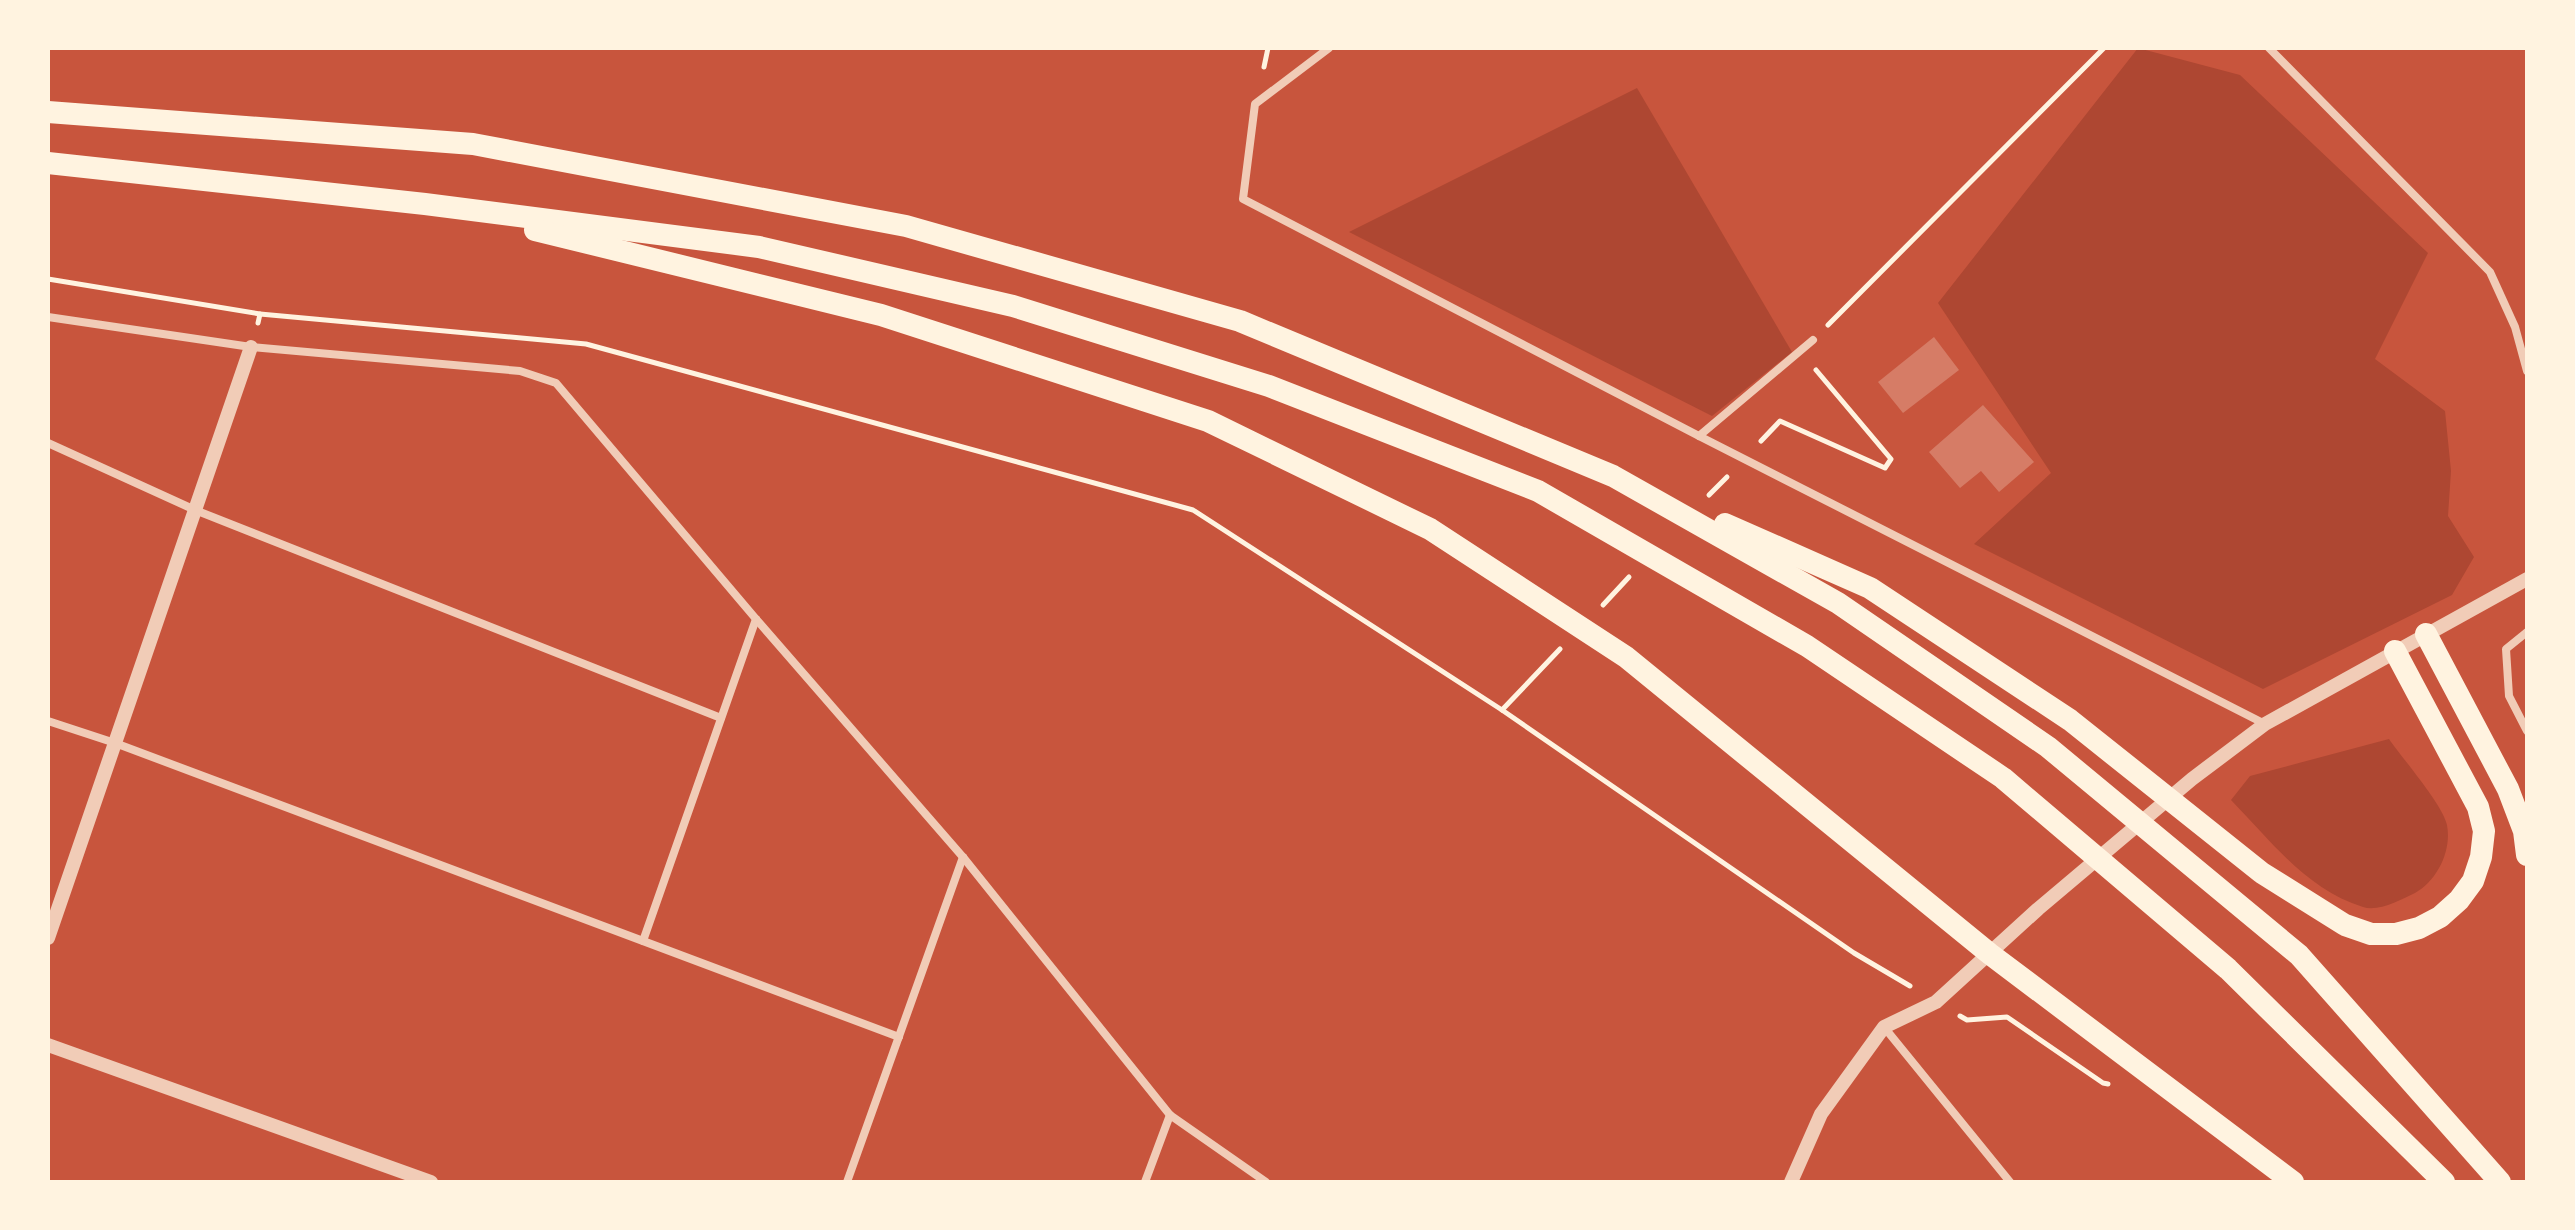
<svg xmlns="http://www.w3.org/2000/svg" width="2575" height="1230" viewBox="0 0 2575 1230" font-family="Lato,sans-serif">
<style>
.green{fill:#ae4732}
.building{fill:#d67c66}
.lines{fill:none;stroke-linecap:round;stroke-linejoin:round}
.path{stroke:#fff3e0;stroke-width:5}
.minor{stroke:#f1ccb7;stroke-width:8}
.tertiary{stroke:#f1ccb7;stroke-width:14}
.trunk{stroke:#fff3e0;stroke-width:22}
</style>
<rect width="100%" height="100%" fill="#c8553d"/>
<g class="green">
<path d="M2138,48L2240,75L2428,253L2375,359L2445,411L2451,471L2448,516L2474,557L2452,595L2263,689L1974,544L2051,473L1938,303Z"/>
<path d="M1637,88L1792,352L1712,416L1349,232Z"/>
<path d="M2389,739C2402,758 2443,805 2447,825C2452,851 2437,881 2415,893C2401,900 2378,912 2363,907C2307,890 2271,841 2231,800L2250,776Z"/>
</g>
<g class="building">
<path d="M1934,337L1959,370L1903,413L1878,382Z"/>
<path d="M1983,405L2034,462L1999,492L1981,471L1960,488L1929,452Z"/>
</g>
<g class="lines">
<g class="path">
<path d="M1264,67L1268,48"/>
<path d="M48,279L260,314"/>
<path d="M258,323L260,314L586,344L1193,510L1502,710L1854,953L1910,986"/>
<path d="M1828,325L2104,48"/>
<path d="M1761,441L1780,421L1885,468L1891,459L1816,370"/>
<path d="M1709,495L1727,477"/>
<path d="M1603,605L1629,577"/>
<path d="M1502,710L1560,649"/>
<path d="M1960,1016L1967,1020L2007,1017L2103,1083L2108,1084"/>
</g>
<g class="minor">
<path d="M1329,48L1255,104L1243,199L1699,436L2265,724"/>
<path d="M2269,48L2490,272L2515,327L2527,371"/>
<path d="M48,317L251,347L520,371L556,383L756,619L963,857L1170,1115L1266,1182"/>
<path d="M1699,436L1813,340"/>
<path d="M48,443L195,510L721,718"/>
<path d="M2527,632L2506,649L2509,696L2527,731"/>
<path d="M48,721L115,743L899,1037"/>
<path d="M643,941L756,619"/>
<path d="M1884,1027L2010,1182"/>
<path d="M847,1182L963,857"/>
<path d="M1145,1182L1170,1115"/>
</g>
<g class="tertiary">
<path d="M48,938L251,347"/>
<path d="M48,1045L431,1182"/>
<path d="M1791,1182L1821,1114L1884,1027L1936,1002L2038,909L2192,779L2265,724L2527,579"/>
</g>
<g class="trunk">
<path d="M48,112L473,144L906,226L1240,321L1613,476L1838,603L2048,747L2299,955L2500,1182"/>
<path d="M48,163L425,204L759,247L1013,306L1269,386L1538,491L1807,646L2003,778L2228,969L2444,1182"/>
<path d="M535,230L881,315L1208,421L1430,529L1626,657L1990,954L2293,1182"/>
<path d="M1725,524L1870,588L2070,720L2262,873L2345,925L2371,934H2396L2419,928L2440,917L2459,900L2473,881L2481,857L2484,831L2478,807L2395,651"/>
<path d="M2426,634L2508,789L2524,831L2527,855"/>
</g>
</g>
<rect width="2575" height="1230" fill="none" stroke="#fff3e0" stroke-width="100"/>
</svg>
